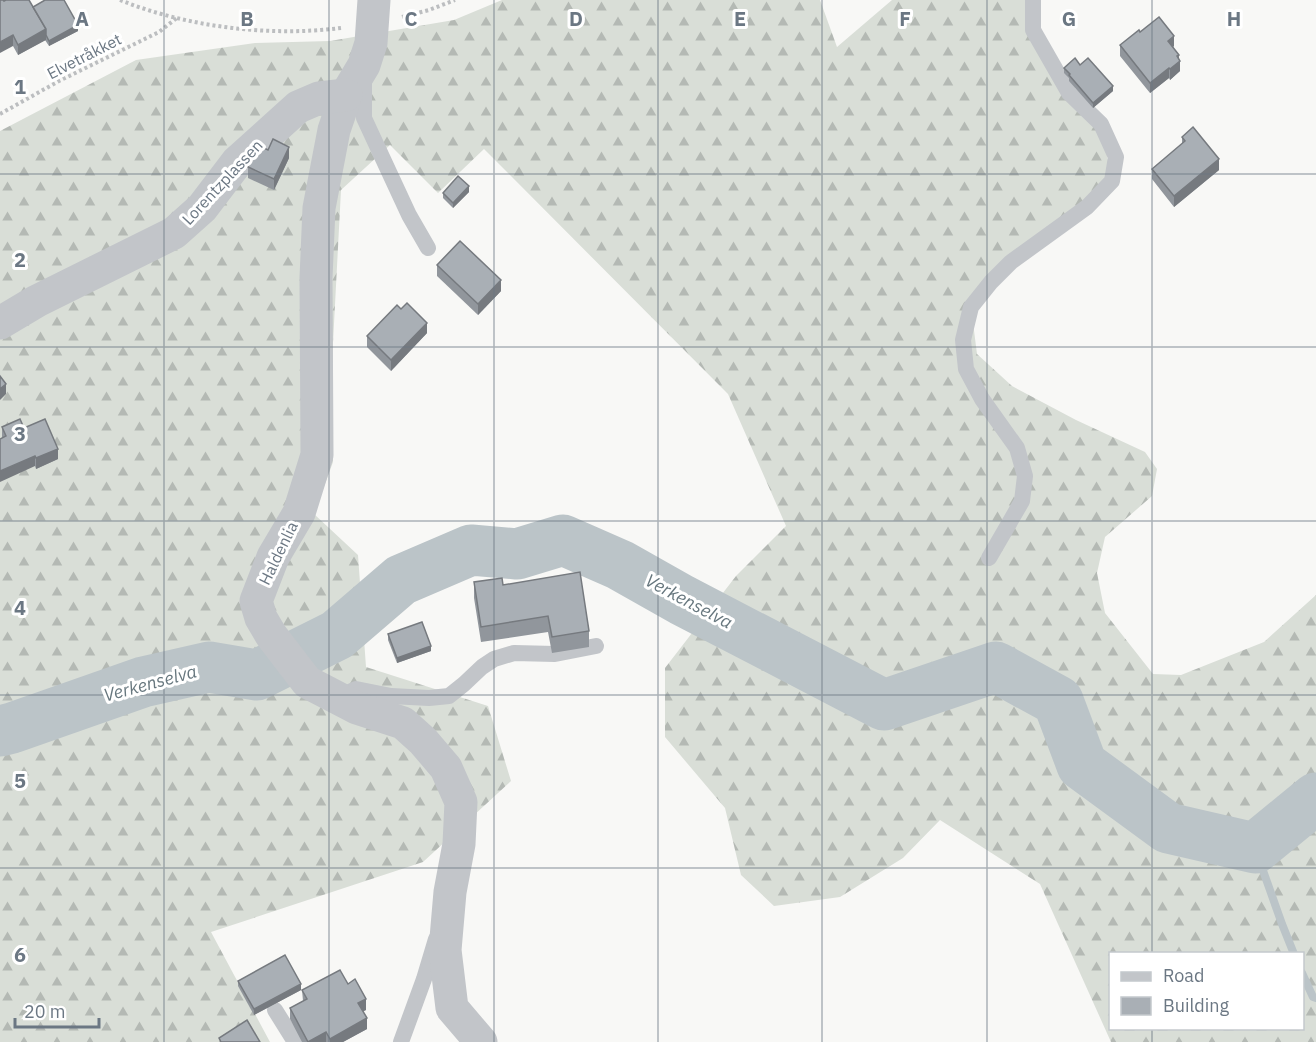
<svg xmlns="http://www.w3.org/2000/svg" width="1316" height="1042" viewBox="0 0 1316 1042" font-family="'IBM Plex Sans',sans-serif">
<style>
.forest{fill:url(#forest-firs);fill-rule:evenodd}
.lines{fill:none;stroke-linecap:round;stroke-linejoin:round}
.stream{stroke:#bbc4c8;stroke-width:8}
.river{stroke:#bbc4c8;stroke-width:51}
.path{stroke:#bcbec0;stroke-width:4;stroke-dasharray:3 3;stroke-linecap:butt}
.lane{stroke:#c2c5c9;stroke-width:16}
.street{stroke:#c2c5c9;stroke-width:33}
.wall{fill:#91969c}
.shaded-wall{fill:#767a7f}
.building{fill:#a9afb5;stroke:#767a7f;stroke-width:1.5}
.grid{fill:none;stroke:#6b7783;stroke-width:1.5;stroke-opacity:0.55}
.labels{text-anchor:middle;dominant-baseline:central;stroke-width:6;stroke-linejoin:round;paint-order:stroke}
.street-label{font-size:16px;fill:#6b7783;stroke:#fff}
.water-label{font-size:18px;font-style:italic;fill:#67777e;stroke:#fff}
.grid-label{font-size:20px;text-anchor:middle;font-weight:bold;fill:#6b7783;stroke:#fff;stroke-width:6;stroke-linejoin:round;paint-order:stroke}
</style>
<defs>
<pattern id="forest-firs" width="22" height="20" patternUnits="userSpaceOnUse" patternTransform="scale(1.5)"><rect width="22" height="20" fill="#d9ded7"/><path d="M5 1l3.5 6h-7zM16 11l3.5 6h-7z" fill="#b4b9b4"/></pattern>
</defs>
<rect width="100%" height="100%" fill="#f8f8f6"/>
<path class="forest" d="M502,0H820L837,47L892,0H1033V30L1101,124L1112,181L971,307L977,354L1012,386L1076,420L1145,452L1157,469L1152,496L1105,537L1097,573L1105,613L1153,674L1181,675L1264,642L1316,595V1042H1111L1040,884L940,820L903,858L840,897L774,906L741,875L725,808L665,737V668L736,576L786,526L728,394L484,149L438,193L390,145L341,190L333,343V462L314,514L358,555L366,667L488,706L511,781L423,862L211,932L270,1042H0V131L136,60L255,43L330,41L454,20ZM1110,954H1302V1028H1110Z"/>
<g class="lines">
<g class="stream">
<path d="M1255,848L1282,924L1294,954"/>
<path d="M1302,973L1313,997L1316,998"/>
</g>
<path class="river" d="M0,731L12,728L143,682L209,667L257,675L337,635L401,580L471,550L517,554L563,540L620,565L682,600L884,705L996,667L1058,701L1082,765L1168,828L1255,848L1316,798"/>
<g class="path">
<path d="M120,0C187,27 269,37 341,28"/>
<path d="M402,17L429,10L455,0"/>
<path d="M0,114L59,81L159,32L178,17"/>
</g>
<g class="lane">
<path d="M364,75V118L409,215L428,248"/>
<path d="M989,558L1022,501L1025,476L1017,448L982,399L966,369L963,340L971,307L991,282L1011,262L1087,207L1112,181L1116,157L1101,124L1069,93L1033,30V0"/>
<path d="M339,697L356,689L391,696L429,698L449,696L464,684L482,667L494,659L514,653L555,654L596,646"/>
<path d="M275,1010L295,1042"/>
<path d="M401,1042L424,979L436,939"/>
</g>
<g class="street">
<path d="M374,0L371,43L364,65L346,95L334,130L319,208L316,278L317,455L299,513L273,557L256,601L261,618L271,635L307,682L357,708L403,723L423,741L446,768L461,802L459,844L450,892L445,950L452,1008L481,1042"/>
<path d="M0,323L37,301L174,233L202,208L237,162L298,107L319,98L346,95"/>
</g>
</g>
<g class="wall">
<path d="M4,1L33,7L78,31L49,46L45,40L18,55L13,46Z"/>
<path d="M1120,45L1174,46L1173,47L1179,59L1180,71L1170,80L1169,78L1150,93L1120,56Z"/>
<path d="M1080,65L1113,91L1093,108L1069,81V78L1064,73V68Z"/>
<path d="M1182,137L1219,170L1174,207L1152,179V169L1182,144Z"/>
<path d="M268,150L289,158L274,190L248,178V167Z"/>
<path d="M469,192L453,208L443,198V193Z"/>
<path d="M437,265L501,291L478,315L437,276Z"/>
<path d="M401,309L427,333L391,371L367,347V336Z"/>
<path d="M2,427L24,428L58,459L36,469L35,466L2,438Z"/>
<path d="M474,582L503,585L589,631V647L552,653L548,632L481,642L474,598Z"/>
<path d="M388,634L431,651L397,663L388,640Z"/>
<path d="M238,981L301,990L254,1015L238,986Z"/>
<path d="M348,984L366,1010L363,1011L367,1029L343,1042H302L290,1019V1008L303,1001L302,990Z"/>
</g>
<g class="shaded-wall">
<path d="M78,25V31L49,46V41Z"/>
<path d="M46,29V40L18,55V45Z"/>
<path d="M13,35V46L0,53V42Z"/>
<path d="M1174,36V46L1168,51V41Z"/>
<path d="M1179,55V62L1180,61V71L1170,80V69Z"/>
<path d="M1169,68V78L1150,93V83Z"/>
<path d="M1113,86V91L1093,108V103Z"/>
<path d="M289,147V158L274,190V179Z"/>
<path d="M1219,159V170L1174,207V196Z"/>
<path d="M469,186V192L453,208V203Z"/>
<path d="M501,280V291L478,315V304Z"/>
<path d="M427,323V333L391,371V360Z"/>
<path d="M6,384V394L0,400V389Z"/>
<path d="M58,449V459L36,469V458Z"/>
<path d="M35,456V466L0,482V471Z"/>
<path d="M431,646V651L397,663V658Z"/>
<path d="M301,984V990L254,1015V1009Z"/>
<path d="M366,999V1010L358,1014V1003Z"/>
<path d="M367,1018V1029L343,1042H330V1039Z"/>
<path d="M326,1032V1042H308Z"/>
</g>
<g class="building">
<path d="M0,0H3L4,1L6,0H29L46,29L18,45L13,35L0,42Z"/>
<path d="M45,0H64L78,25L49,41L46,35V29L33,7Z"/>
<path d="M1159,17L1174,36L1168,41L1179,55L1177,56L1180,61L1170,69L1169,68L1150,83L1120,45L1139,30L1140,32Z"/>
<path d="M1075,58L1080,65L1088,58L1113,86L1093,103L1069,75L1070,74L1064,68Z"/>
<path d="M1193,127L1219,159L1174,196L1152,169L1185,141L1182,137Z"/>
<path d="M273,139L289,147L274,179L248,167L258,145L268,150Z"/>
<path d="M458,176L469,186L453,203L443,193Z"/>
<path d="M460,241L501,280L478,304L437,265Z"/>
<path d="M407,303L427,323L391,360L367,336L397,305L401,309Z"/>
<path d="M0,376L6,384L0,389Z"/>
<path d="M20,419L24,428L45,419L58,449L36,458L35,456L0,471V439L6,436L2,427Z"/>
<path d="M580,572L589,631L552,637L548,616L481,627L474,582L502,578L503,585Z"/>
<path d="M422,622L431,646L397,658L388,634Z"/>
<path d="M285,955L301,984L254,1009L238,981Z"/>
<path d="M340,970L348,984L355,979L366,999L358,1003L367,1018L330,1039L326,1032L308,1042L290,1008L307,999L302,990Z"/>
<path d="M247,1020L260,1042H221L219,1038Z"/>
</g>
<path class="grid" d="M164,0V1042M329,0V1042M494,0V1042M658,0V1042M822,0V1042M987,0V1042M1152,0V954M0,174H1316M0,347H1316M0,521H1316M0,695H1316M0,868H1316M1152,1028V1042"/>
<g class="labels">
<g class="street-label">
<text transform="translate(84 56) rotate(-27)">Elvetråkket</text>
<text transform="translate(222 182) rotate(-47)">Lorentzplassen</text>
<text transform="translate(278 553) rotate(-64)">Haldenlia</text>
</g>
<g class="water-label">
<text transform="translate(689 601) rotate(28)">Verkenselva</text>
<text transform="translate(150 683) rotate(-15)">Verkenselva</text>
</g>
</g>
<g class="grid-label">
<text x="82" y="26">A</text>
<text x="247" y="26">B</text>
<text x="411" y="26">C</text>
<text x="576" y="26">D</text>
<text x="740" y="26">E</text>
<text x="905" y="26">F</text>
<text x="1069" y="26">G</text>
<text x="1234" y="26">H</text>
<text x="20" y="94">1</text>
<text x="20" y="267">2</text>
<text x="20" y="441">3</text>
<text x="20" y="615">4</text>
<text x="20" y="788">5</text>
<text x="20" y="962">6</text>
</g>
<rect x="1109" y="952" width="195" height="78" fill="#ffffff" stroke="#c4c9cd" stroke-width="1.5"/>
<rect x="1121" y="972" width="30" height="9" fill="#c2c5c9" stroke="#c4c9cd" stroke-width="1.5"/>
<text x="1163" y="982" font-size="18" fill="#6b7783">Road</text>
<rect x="1121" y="997" width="30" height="18" fill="#a9afb5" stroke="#c4c9cd" stroke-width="1.5"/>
<text x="1163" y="1012" font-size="18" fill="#6b7783">Building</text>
<path d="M15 1018v9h84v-9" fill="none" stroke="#6b7783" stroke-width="3"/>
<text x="24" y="1018" font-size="18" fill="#6b7783" stroke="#ffffff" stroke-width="4.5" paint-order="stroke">20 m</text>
</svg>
